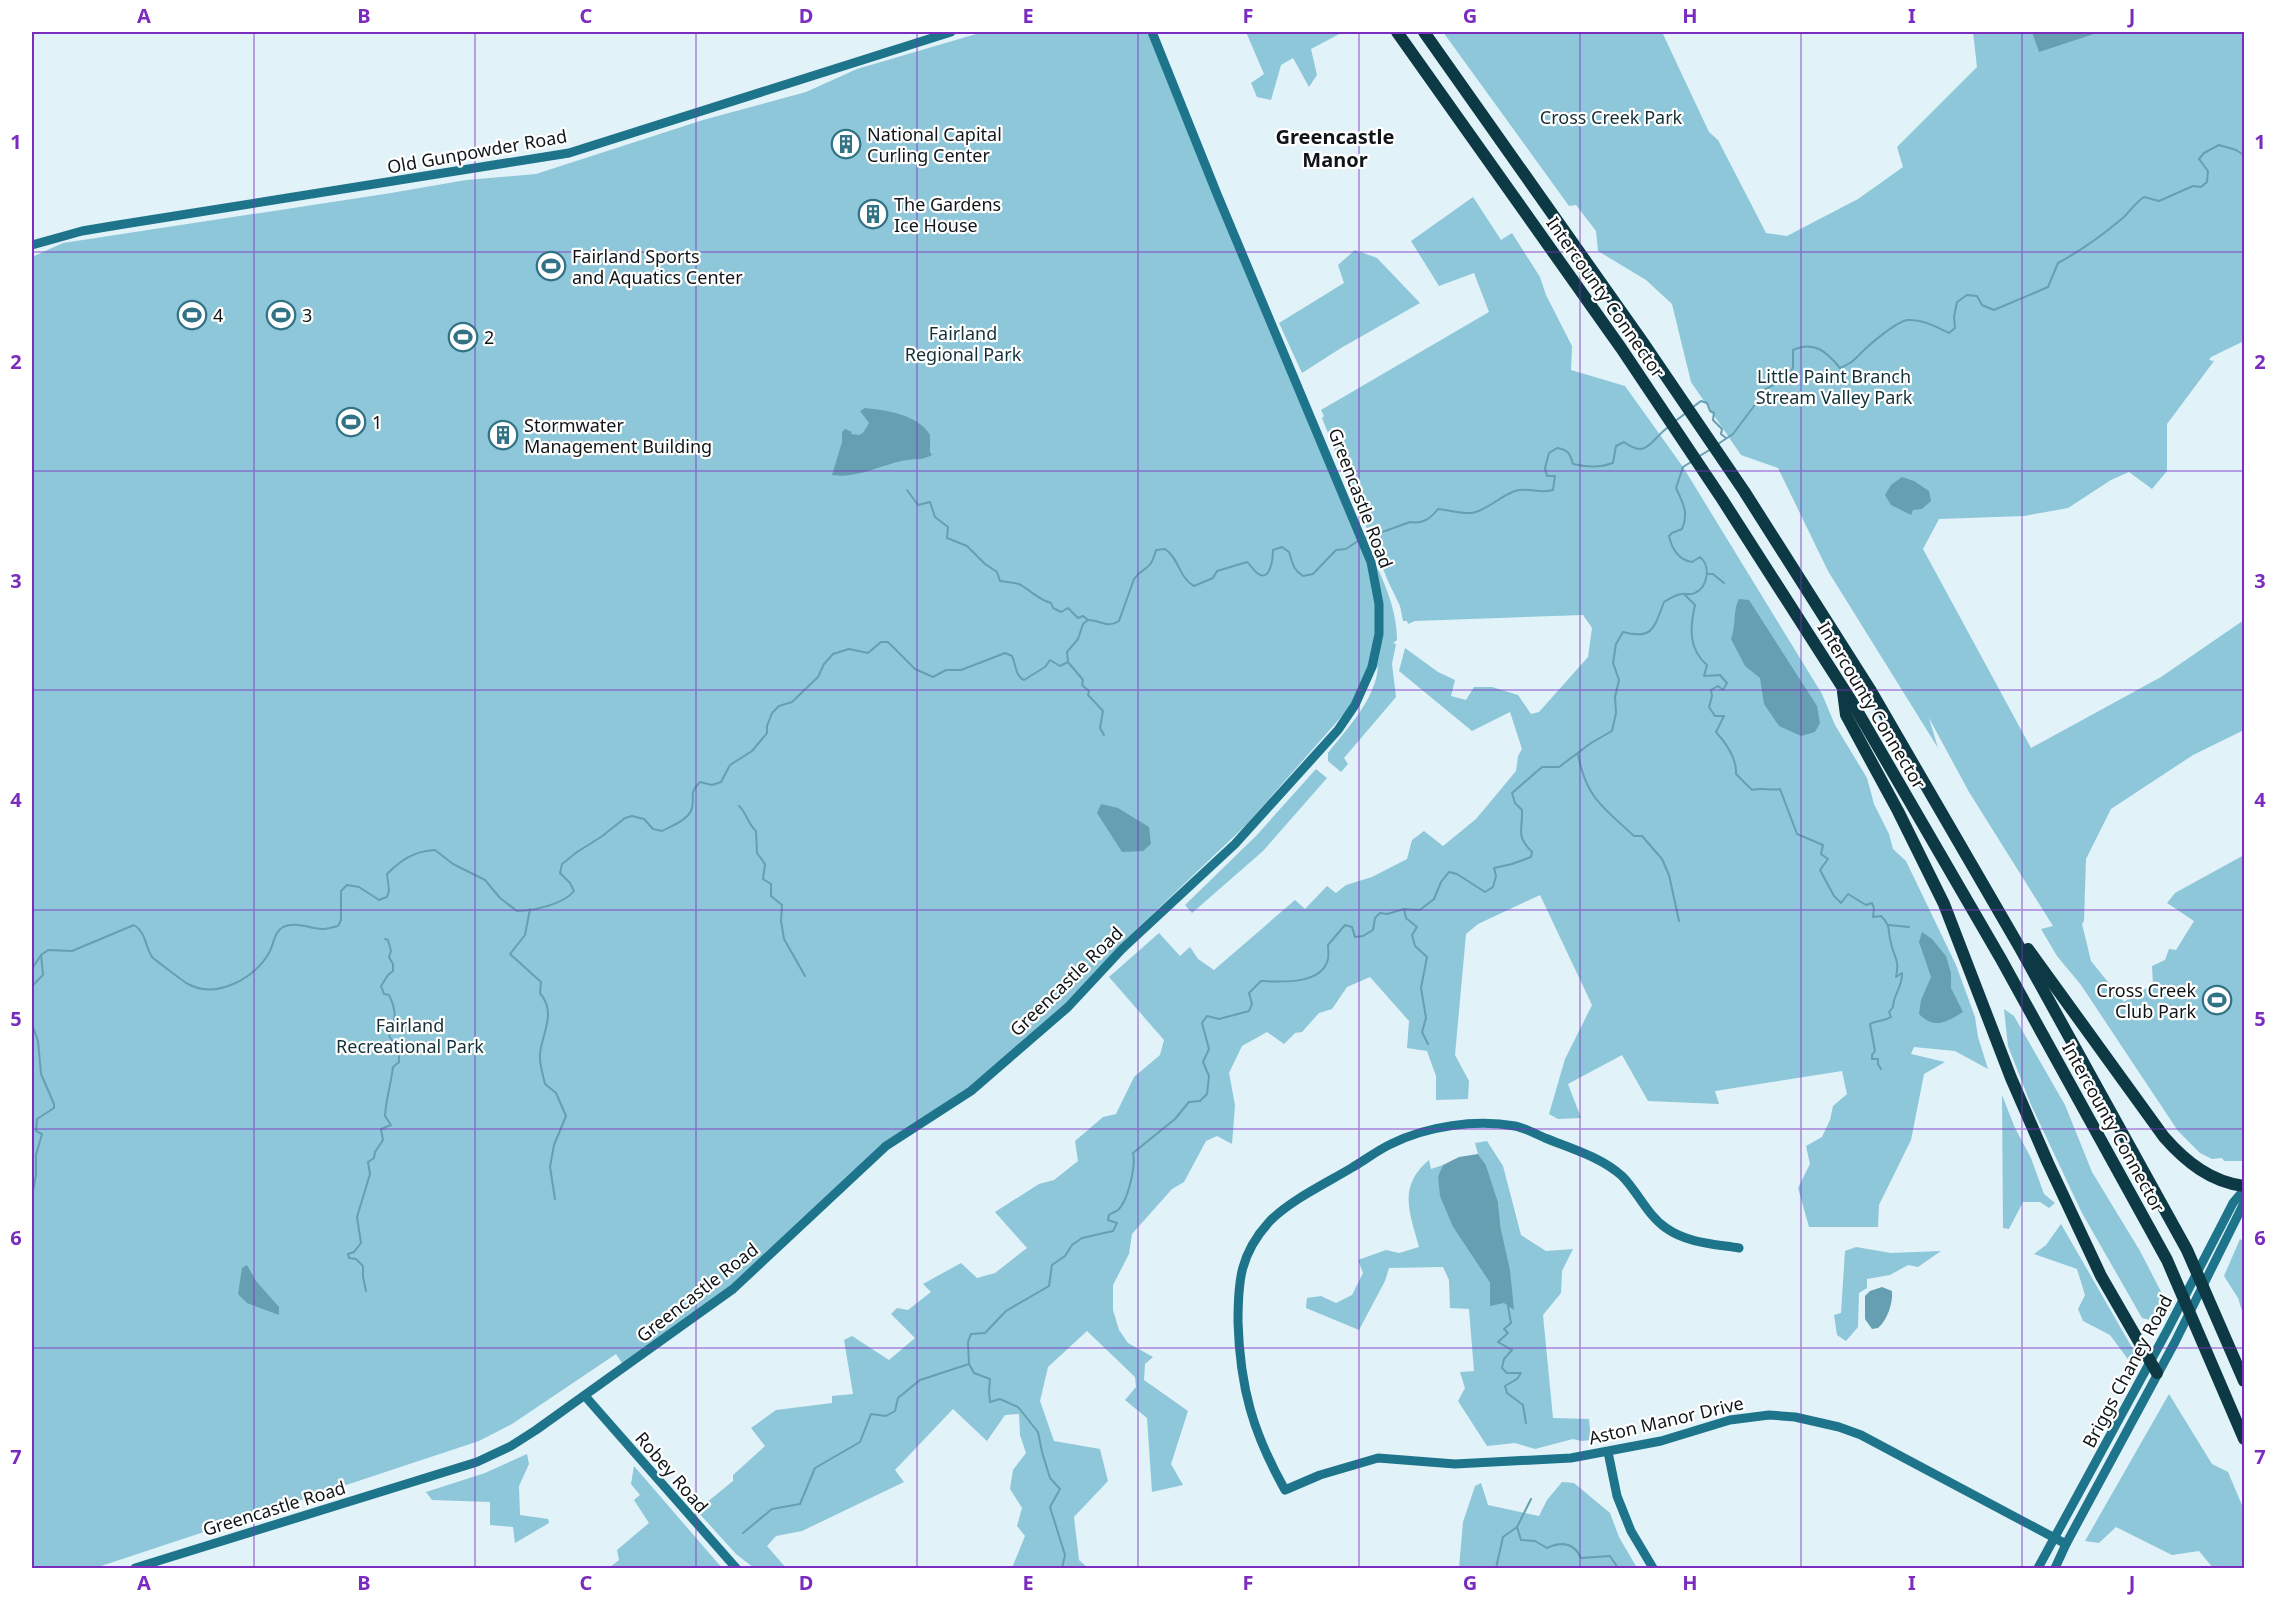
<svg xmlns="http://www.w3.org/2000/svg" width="2276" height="1600" viewBox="0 0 2276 1600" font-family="'Noto Sans',sans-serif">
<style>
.green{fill:#8ec7d9}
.water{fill:#659fb1}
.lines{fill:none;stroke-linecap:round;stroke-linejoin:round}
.stream{stroke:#659fb1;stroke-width:2}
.secondary{stroke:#1e758b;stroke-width:9}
.highway{stroke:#0d3945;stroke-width:12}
.grid{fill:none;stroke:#7b2cbf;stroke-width:1.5;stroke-opacity:0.55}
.labels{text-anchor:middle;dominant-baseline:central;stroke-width:4.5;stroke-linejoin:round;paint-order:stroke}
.park-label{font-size:18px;fill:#133039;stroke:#fff}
.poi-label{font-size:18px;fill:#101618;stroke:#fff;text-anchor:start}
.street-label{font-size:18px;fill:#101618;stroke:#fff}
.neighbourhood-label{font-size:20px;font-weight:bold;fill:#101618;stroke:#fff}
.neatline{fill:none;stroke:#7b2cbf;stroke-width:2}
.grid-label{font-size:20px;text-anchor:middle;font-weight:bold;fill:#7b2cbf}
</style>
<rect width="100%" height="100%" fill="#e1f2f8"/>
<g class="green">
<path d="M983,32H1152L1360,533C1377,567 1397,602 1397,640L1393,643L1396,644L1392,664L1396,697L1344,758L1348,764L1341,772L1328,761V753C1348,727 1376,699 1378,666L1349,708L1246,825L1121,944L1080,990L970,1090L891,1139L739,1281L622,1363L616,1354L512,1424L479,1441L95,1568H32V257L63,243L391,193L466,180L536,174L703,120L806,92L857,69Z"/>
<path d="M1246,32H1343L1311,49L1317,75L1309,87L1293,58L1281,65L1271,100L1257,97L1251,83L1264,74Z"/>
<path d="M1443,32H1662L1709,132L1718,140L1766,233L1787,236L1858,199L1903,167L1897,147L1977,67L1973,32H2244V341L2211,357L2209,360L2214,361L2167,424V471L2152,489L2129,472L2111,480L2068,508L2024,516L1939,519L1923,549L2031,748L2161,677L2244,620V730L2193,755L2111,809L2086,859L2084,921L2082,924L2091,961L2124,1002L2153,984L2152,966L2165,960L2169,949L2176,950L2194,921L2167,903L2175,893L2244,855V1161H2224L2222,1158L2212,1159L2200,1153L2178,1131L2081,985L2057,956L2041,929L2053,926L1969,792L1929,718L1938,748L1828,571L1778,468L1741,455L1691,382L1672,304L1646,280L1598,251L1596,231L1576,205L1569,206Z"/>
<path d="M1473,197L1501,240L1512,233L1540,277L1546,295L1572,346L1571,370L1625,386L1683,467L1822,694L1835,725L1867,778L1874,804L1889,834L1893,849L1906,861L1956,965L1975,1017L1978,1037L1988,1069L1955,1051L1914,1047L1911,1054L1945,1062L1924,1074L1911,1140L1879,1205L1878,1227H1809L1798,1188L1810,1164L1806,1146L1822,1137L1830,1120L1833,1106L1847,1094L1842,1071L1715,1091L1719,1104L1648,1101L1622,1055L1568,1084L1581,1118L1558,1119L1549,1114L1565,1059L1592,1005L1540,895L1478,924L1466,934L1455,1055L1469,1081L1468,1099L1436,1100V1076L1427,1051L1407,1048L1409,1021L1370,977L1347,987L1332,1009L1319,1013L1302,1032L1295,1033L1284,1044L1267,1032L1242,1046L1229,1073L1235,1105L1232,1144L1217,1136L1206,1141L1184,1182L1172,1189L1132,1234L1129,1254L1113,1285V1310L1119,1330L1128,1343L1153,1357L1145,1364L1144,1380L1188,1411L1171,1464L1183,1485L1152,1492L1147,1418L1125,1400L1136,1387L1135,1377L1087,1331L1048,1367L1040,1401L1054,1441L1100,1449L1108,1481L1074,1517L1079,1560L1088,1568H1012L1025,1536L1017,1526L1022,1508L1010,1489L1013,1470L1026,1453L1020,1435L1019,1414L1005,1415L987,1441L953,1409L895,1470L904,1482L802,1531L776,1536L767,1546L786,1568H754L736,1554L688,1501L696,1498L706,1503L733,1481V1475L765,1446L751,1428L776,1410L832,1403V1396L853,1394L844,1340L852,1336L889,1360L915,1338L891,1314L897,1308L908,1310L931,1292L923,1284L961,1263L977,1278L995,1273L1027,1248L995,1212L1039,1184L1054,1180L1078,1161L1075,1141L1103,1117L1116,1114L1134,1077L1160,1055L1164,1040L1109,977L1159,933L1180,956L1190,947L1198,959L1214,970L1295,900L1305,909L1327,886L1336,893L1346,885L1372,877L1407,859L1412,840L1424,831L1443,846L1476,819L1516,771L1518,756L1522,749L1510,712L1472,731L1399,671L1405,648L1438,672L1455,680L1451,696L1466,700L1474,687H1492L1518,695L1531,714L1539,712L1588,657L1592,628L1583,615L1415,621L1408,624L1407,621H1403L1400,606L1388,581L1322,418L1324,416L1321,410L1489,312L1474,273L1439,286L1411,241Z"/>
<path d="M1355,250L1377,258L1420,303L1341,348L1302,373L1279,323L1344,283L1338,265Z"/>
<path d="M1316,769L1327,778L1263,851L1192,913L1185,905L1256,836Z"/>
<path d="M2004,1009L2014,1016L2065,1105L2092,1172L2140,1251L2168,1305C2160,1321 2160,1323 2142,1318L2082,1213L2031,1105L2008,1046Z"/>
<path d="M2002,1095L2015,1128L2031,1158L2044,1194L2055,1203L2049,1208L2040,1202H2023L2009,1229L2003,1228Z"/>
<path d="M1487,1141L1503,1166L1521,1235L1546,1251L1573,1249L1562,1271L1561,1293L1543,1315L1553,1418L1589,1419L1591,1440L1581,1441L1573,1439L1535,1449L1515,1443L1487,1446L1458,1401L1465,1388L1460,1372L1474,1371L1469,1309L1450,1308L1449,1280L1443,1267L1389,1268L1385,1281L1359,1330L1306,1308L1307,1298L1321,1296L1336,1303L1352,1295L1363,1273L1358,1260L1386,1250L1399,1253L1419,1247C1410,1213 1397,1187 1429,1160L1431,1169L1443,1165L1438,1176L1453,1227L1490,1283L1501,1230L1498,1202L1486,1165L1478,1154L1475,1143Z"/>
<path d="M2061,1224L2134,1351L2130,1362L2110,1335L2083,1321L2078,1309L2085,1295L2077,1269L2034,1254L2046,1245Z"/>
<path d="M2240,1239L2244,1242V1317L2238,1298L2224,1276Z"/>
<path d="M1856,1247L1891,1253L1941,1251L1918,1267L1908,1265L1890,1275L1867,1279V1288L1859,1293L1858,1327L1846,1341L1837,1335L1834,1315L1841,1313L1845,1251Z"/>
<path d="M2169,1394L2212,1464L2228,1472L2244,1510V1568H2213L2199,1551L2172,1555L2116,1527L2099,1543L2085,1541Z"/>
<path d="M527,1454L529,1464L519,1486L520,1515L548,1519L549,1523L515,1543L513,1527L490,1525V1502L432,1500L426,1492L485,1473Z"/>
<path d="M634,1466L722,1568H609L619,1560L617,1550L649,1523L634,1500L640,1495L631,1484Z"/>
<path d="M1562,1482L1574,1483L1610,1513L1619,1537L1637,1568H1459L1463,1522L1475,1486L1481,1483L1488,1505L1539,1516L1547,1500Z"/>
</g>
<g class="water">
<path d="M2032,32H2108V34L2100,32L2039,52Z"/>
<path d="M865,408C886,410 919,415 930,435V452L932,455C922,461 913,458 901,461C879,466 855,479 832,475L842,442V432L845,429L852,432L851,434L859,435L863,433L869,423L860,411Z"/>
<path d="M1902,477L1914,481L1929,491L1931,501L1922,509L1913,510L1911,515L1891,505L1885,495L1891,485Z"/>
<path d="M1739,599L1749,600L1817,706L1820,723L1815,732L1801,736L1779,726L1764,704L1760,678L1745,666L1731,639C1736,626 1733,609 1739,599Z"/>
<path d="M1101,804L1118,808L1149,827L1151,844L1143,851L1122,852L1097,813Z"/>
<path d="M1922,932L1932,939L1946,956L1951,973V988L1963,1012C1946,1022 1935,1030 1919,1014L1921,1000L1931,977L1919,942Z"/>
<path d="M1478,1154L1486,1165L1498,1202L1501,1230L1510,1270L1514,1310L1504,1303L1490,1306V1283L1453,1227L1440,1196L1438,1176L1443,1165L1459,1157Z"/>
<path d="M247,1265L256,1281L279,1307V1315L247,1303L238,1294L242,1268Z"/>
<path d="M1882,1287L1892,1291C1893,1304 1887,1320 1878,1328L1872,1329L1865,1319V1296L1870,1291Z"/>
</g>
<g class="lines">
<g class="stream">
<path d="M1693,407L1701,401L1707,403L1710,411L1714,413L1713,420L1722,429L1721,434L1726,438"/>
<path d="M1674,422L1686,413"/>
<path d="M1718,444L1733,434L1754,406L1761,402L1764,390L1786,378L1793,368V350C1814,340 1827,352 1840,368C1852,363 1853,361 1862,352C1870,344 1897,321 1908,320C1923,319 1936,327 1949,333L1955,328L1954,317L1957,302L1967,295L1977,296L1982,305L1994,310L2048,287L2058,263C2082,250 2103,235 2124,217C2131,210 2136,202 2144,197L2159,201L2193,186L2201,187L2207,182L2208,171L2199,159L2204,153L2219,145L2236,150L2244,155"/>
<path d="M1698,457L1711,449"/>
<path d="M907,490L918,505L930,502L935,517L948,527L947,538L967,546L985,564L997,572L1000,581C1007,582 1015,582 1021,585C1031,591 1039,600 1051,603L1053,608L1061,612L1068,608L1078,618L1083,616L1088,620"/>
<path d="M1363,539L1410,522C1423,524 1430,519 1438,509C1449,510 1462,514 1472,513C1488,510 1500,496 1515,491C1528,487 1540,494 1553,490L1555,476H1547L1545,468L1549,453L1557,448C1568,450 1570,453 1573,464C1587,467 1599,468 1613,463L1616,446L1624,442C1647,459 1650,441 1667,428"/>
<path d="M1707,574H1713L1724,583"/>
<path d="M1685,595L1695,605C1690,627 1688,649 1707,665L1704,676L1720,675L1727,683L1723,690L1718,686L1711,690L1712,696L1709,707L1715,716H1724L1716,732C1726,743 1737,759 1736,774L1752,790C1762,787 1770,791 1780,789L1797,834L1823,845L1821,854L1828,859L1820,870L1834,896L1841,903L1848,894L1866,905L1872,903L1874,908L1873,917L1881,916C1892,927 1887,930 1891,943C1894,958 1900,959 1896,977L1902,973C1903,986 1893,995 1893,1007L1889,1012L1891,1017C1883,1022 1877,1020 1870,1024L1875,1051L1872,1055V1059H1878V1064L1881,1069"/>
<path d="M1068,662L1083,680L1082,685L1089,691L1088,695L1103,711L1100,728L1104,735"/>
<path d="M1578,754C1586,798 1603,807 1634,836H1642L1662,859L1669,875L1679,921"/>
<path d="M739,806C747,813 747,823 756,831L757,853L765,864L763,879L771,884V896L782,905L781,921L784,939L805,976"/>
<path d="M530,909L525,935L510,954L541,982L540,993C557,1013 542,1033 540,1054C539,1063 543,1075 545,1084L556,1093L566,1116L554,1145L550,1167L555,1199"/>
<path d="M1404,909L1406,918L1417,927L1412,935L1415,946L1427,957L1421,988L1426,1018L1422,1032L1428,1044"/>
<path d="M1889,925L1909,927"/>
<path d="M32,969L41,955"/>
<path d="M32,986L43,975L41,955L48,950L72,951L134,925C146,932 145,946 152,957C154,959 184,982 188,984C217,1000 257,977 270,951C274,943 274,932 283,927C296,921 311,929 324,929C329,929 333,927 338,926L341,920V891L347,885L359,887L379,900L387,897L389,890L387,874C401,860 414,851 435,850L453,864L485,880L500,898L517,911C533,911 564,904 574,891L570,883L560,873L562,864L577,852L601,837L625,818L632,816L644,819L653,829L662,831C671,826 689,820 692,808C695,795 688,795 700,782L712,785L721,782L730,765L752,751L767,733V726L772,713L779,706L792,702L818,677L824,664L833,654L849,649L868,653L881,642H888L915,669L933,677L946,670H961L1005,653L1012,656C1016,664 1015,676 1024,680L1045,667L1050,660L1060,666L1068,662L1067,652L1078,639L1083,624L1088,620C1100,620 1107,629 1119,621L1134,579C1144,565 1150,573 1156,550L1165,549C1179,558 1179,578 1194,586L1213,578L1217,571L1247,562C1251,565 1253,570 1257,573C1271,584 1273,556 1273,550L1282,547L1289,552C1293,563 1292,569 1303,576L1313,574L1336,550L1346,549L1358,541"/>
<path d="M32,1024L38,1041L41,1074L54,1104V1108L37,1119L36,1131L42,1134L36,1155V1175L32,1196"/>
<path d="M366,1291L363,1277V1266L356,1259L349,1258L348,1254L354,1252L361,1243L357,1217L370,1174L368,1162L374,1158L375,1152L383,1140L381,1129L391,1125L385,1116C386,1099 391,1084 393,1067L399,1062V1050L389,1036C396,1020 397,1011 389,995L384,994L381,986L388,975L393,971V964L389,957L391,951L388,940L385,939"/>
<path d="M1508,1306L1511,1323L1504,1329L1508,1333L1498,1342L1512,1350L1504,1359L1502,1368L1507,1373H1521L1517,1379L1505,1386L1507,1393L1523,1405L1526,1423"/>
<path d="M969,1364L974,1373L990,1379L989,1391L990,1402L1000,1399L1018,1407L1038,1432L1042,1452L1050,1478L1060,1489L1050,1507L1065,1555L1062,1568"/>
<path d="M1517,1527L1521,1540L1535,1541L1547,1548C1562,1541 1574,1543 1581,1558L1610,1556L1618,1568"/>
<path d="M743,1533L772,1509L800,1504L815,1468L860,1442L871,1414L886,1416L895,1411L898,1398L920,1380L969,1364L968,1342L971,1334L985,1333L1006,1311L1049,1286L1052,1265L1065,1256L1072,1245L1082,1238L1113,1231L1117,1223L1108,1220L1109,1215C1112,1213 1115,1212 1118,1210C1128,1201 1136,1166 1133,1153L1175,1119L1189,1102L1200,1101L1207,1094L1209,1076L1203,1062L1209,1049L1202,1023L1207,1016L1219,1019L1249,1011L1252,1004L1249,993L1261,981C1281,982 1322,985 1328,959C1329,955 1328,949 1328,945L1345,925L1352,927L1355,937L1363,936L1373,930L1375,918L1380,913L1387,914L1404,909L1420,910L1434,899L1441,882L1449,872L1457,874L1485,892L1493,887L1496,876L1494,868L1512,864L1531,857L1532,852C1515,835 1523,830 1522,810L1515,803L1512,793L1542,767H1559L1591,743L1612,731L1616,713L1615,697L1619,680L1613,663L1616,644L1623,632C1653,640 1654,628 1664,602C1669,599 1675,595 1681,594C1686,593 1690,596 1695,593C1708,587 1711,566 1700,557L1692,562C1679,560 1672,549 1669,536L1672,533L1682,529C1689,513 1683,503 1676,488L1683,467L1691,462"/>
<path d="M1496,1568L1503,1537L1517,1527L1531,1499"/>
</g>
<g class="secondary">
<path d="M32,245L82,231L118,225L569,153L951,32"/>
<path d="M1739,1248C1714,1244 1687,1243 1666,1228C1647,1215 1638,1192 1622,1176C1601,1157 1570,1148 1545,1138C1536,1134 1525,1128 1515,1126C1476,1119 1427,1126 1391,1144C1378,1150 1365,1160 1353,1167C1327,1183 1290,1200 1269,1222C1240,1254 1238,1281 1238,1322C1240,1388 1253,1433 1285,1490L1320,1475L1378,1458L1455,1464L1571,1458L1661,1441L1730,1420L1769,1415L1795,1417L1839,1427L1861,1435L2066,1544"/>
<path d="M585,1396L736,1568"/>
<path d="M1608,1452L1617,1496L1631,1531L1653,1568"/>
<path d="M135,1568L477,1462L511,1446L536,1430L733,1289L886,1146L971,1091L1068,1007L1122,949L1235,844L1338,730L1355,705L1372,667L1379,634V604L1371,562L1217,194L1152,32"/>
<path d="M2038,1568L2168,1329L2233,1203L2244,1190"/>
<path d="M2055,1568L2066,1544L2175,1342L2244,1203"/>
</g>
<g class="highway">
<path d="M1397,32L1621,348L1722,499L1852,702L2001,959L2167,1260L2244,1439"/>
<path d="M1424,32L1642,341L1744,491L1871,691L2020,948L2187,1250L2244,1381"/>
<path d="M1843,692L1846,715L1898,811L1944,904L2011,1078L2048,1163L2101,1276L2157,1373"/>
<path d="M2028,949L2164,1137C2186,1162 2211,1182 2244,1186"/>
</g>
</g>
<path class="grid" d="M254,32V1568M475,32V1568M696,32V1568M917,32V1568M1138,32V1568M1359,32V1568M1580,32V1568M1801,32V1568M2022,32V1568M32,252H2244M32,471H2244M32,690H2244M32,910H2244M32,1129H2244M32,1348H2244"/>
<defs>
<g id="building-ring" transform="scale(1.5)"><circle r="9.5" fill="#fff" stroke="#317285" stroke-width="1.5"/><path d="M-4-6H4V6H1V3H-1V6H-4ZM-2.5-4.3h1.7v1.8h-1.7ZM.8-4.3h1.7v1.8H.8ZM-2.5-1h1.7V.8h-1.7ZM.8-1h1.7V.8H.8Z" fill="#317285"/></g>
<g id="stadium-ring" transform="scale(1.5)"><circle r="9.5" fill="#fff" stroke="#317285" stroke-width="1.5"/><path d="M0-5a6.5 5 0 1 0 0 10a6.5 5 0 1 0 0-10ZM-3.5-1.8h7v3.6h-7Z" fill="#317285"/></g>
</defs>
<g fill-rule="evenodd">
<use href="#building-ring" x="846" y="144"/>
<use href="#building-ring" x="873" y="214"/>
<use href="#stadium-ring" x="551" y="266"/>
<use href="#stadium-ring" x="192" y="315"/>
<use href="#stadium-ring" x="281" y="315"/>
<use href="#stadium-ring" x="463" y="337"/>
<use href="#stadium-ring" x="351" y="422"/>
<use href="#building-ring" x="503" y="435"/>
<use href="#stadium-ring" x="2217" y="1000"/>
</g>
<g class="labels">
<g class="park-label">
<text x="1611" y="117">Cross Creek Park</text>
<text x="963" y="333">Fairland<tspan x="963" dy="21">Regional Park</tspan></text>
<text x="1834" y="376">Little Paint Branch<tspan x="1834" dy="21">Stream Valley Park</tspan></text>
<text x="410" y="1025">Fairland<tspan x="410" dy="21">Recreational Park</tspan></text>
</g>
<g class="poi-label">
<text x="867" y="134">National Capital<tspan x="867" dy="21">Curling Center</tspan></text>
<text x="894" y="204">The Gardens<tspan x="894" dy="21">Ice House</tspan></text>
<text x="572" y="256">Fairland Sports<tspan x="572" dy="21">and Aquatics Center</tspan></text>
<text x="213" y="315">4</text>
<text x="302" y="315">3</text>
<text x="484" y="337">2</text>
<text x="372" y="422">1</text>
<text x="524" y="425">Stormwater<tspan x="524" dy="21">Management Building</tspan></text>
<text x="2196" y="990" text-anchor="end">Cross Creek<tspan x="2196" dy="21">Club Park</tspan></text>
</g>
<g class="street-label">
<text transform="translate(477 151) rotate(-10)">Old Gunpowder Road</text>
<text transform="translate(1606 297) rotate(55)">Intercounty Connector</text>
<text transform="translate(1361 498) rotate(69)">Greencastle Road</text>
<text transform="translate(1872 705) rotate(59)">Intercounty Connector</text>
<text transform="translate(1066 981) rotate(-44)">Greencastle Road</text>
<text transform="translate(2114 1127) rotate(61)">Intercounty Connector</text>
<text transform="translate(697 1292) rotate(-38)">Greencastle Road</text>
<text transform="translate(2127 1371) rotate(-62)">Briggs Chaney Road</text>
<text transform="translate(1666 1420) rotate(-13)">Aston Manor Drive</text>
<text transform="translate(672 1472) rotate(49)">Robey Road</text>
<text transform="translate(274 1508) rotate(-17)">Greencastle Road</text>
</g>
<g class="neighbourhood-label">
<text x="1335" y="136">Greencastle<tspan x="1335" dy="23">Manor</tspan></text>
</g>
</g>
<rect width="2276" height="1600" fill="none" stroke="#ffffff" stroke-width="66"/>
<rect x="33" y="33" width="2210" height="1534" class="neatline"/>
<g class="grid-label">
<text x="144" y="23">A</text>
<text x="364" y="23">B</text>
<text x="586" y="23">C</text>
<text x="806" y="23">D</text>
<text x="1028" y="23">E</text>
<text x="1248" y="23">F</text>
<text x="1470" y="23">G</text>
<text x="1690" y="23">H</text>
<text x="1912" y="23">I</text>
<text x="2132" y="23">J</text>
<text x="16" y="149">1</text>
<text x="2260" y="149">1</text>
<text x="16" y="369">2</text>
<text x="2260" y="369">2</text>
<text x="16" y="588">3</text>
<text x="2260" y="588">3</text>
<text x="16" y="807">4</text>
<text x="2260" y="807">4</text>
<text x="16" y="1026">5</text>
<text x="2260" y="1026">5</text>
<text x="16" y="1245">6</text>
<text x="2260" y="1245">6</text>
<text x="16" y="1464">7</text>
<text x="2260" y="1464">7</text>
<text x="144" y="1590">A</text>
<text x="364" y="1590">B</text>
<text x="586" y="1590">C</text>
<text x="806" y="1590">D</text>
<text x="1028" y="1590">E</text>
<text x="1248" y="1590">F</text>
<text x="1470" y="1590">G</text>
<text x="1690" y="1590">H</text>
<text x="1912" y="1590">I</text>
<text x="2132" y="1590">J</text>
</g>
</svg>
